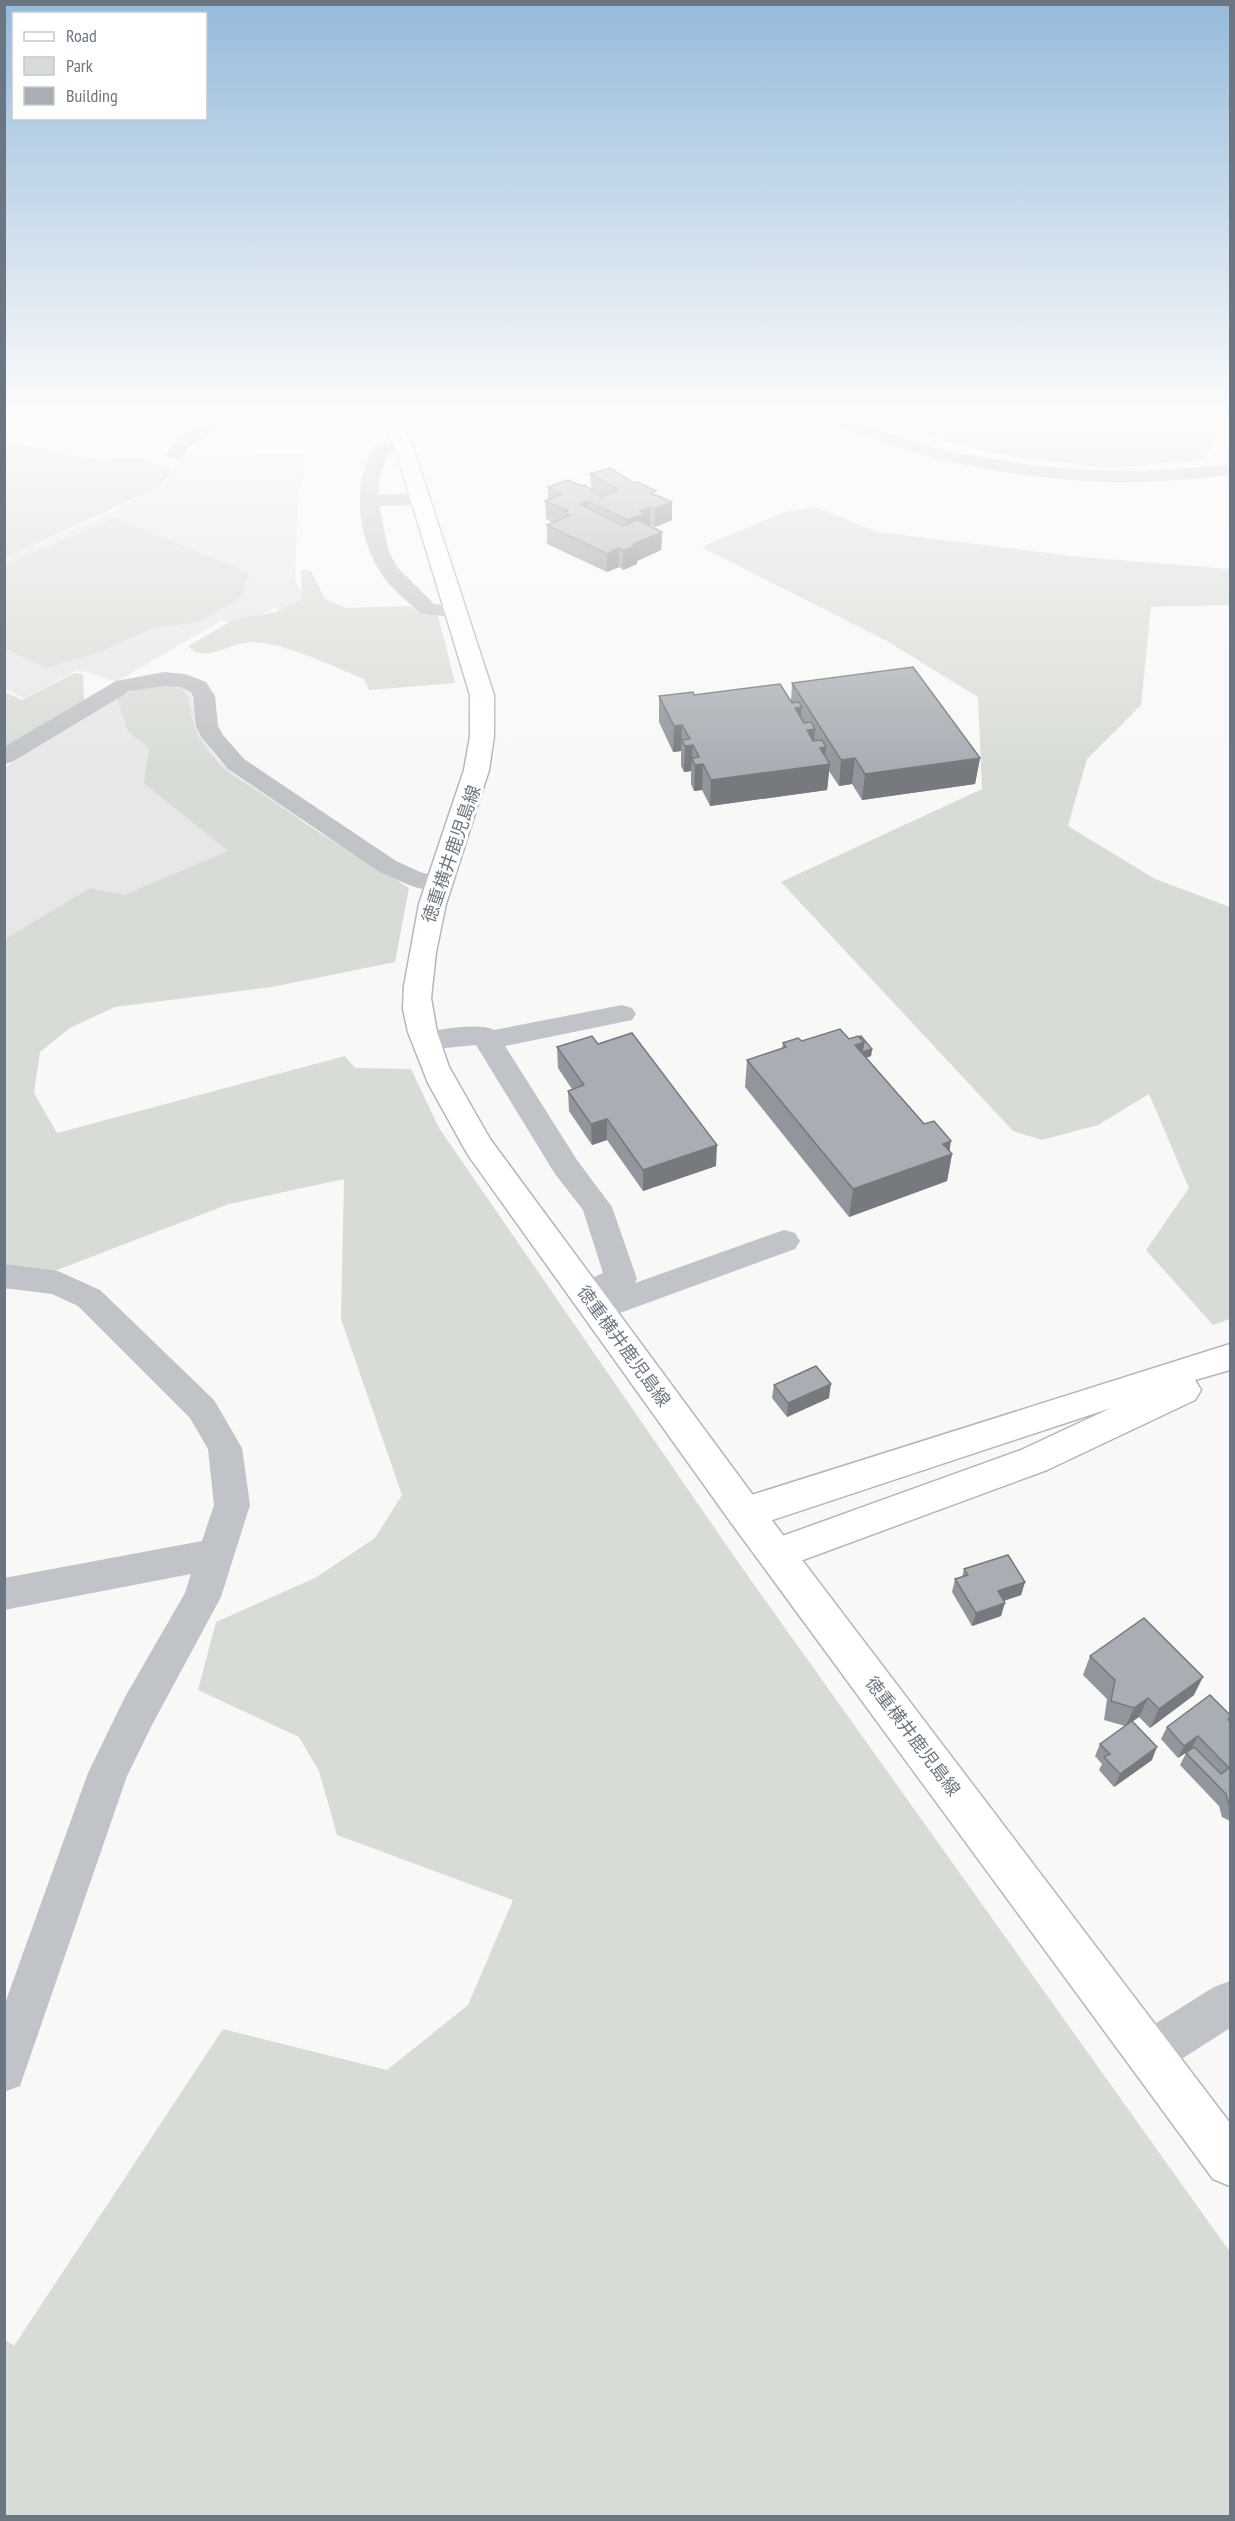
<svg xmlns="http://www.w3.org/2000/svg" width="1235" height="2521" viewBox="0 0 1235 2521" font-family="'PT Sans Narrow','Noto Sans JP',sans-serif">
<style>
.built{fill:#e6e7e6}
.green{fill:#d8dcd6}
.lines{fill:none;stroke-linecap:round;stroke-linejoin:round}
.major-casing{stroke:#b4b7bb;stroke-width:3}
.highway-casing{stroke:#b4b6ba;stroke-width:3}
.path{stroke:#babcbf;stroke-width:2;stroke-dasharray:1.5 1.5;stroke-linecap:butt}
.minor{fill:#c0c3c7;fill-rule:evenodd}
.major{fill:#fff;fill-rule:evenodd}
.highway{fill:#fff;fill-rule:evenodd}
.wall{fill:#90969b}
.shaded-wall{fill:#767a7e}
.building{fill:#a8aeb4;stroke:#767a7e;stroke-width:1.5}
.labels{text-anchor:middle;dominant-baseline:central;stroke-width:6;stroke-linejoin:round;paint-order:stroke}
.street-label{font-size:18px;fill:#6b7683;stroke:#fff}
</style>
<rect width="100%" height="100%" fill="#f8f8f6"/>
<g class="built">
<path d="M306,454L298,500L295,580L303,594L337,614L286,612L274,608L238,628L222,620L116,682L88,672L75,671L24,698L5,689L4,559L118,509L159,487L170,477L176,462L172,456Z"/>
<path d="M171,685L184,688L192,696L197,725L204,741L218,759L231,772L301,819L194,871L5,982V768L55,732L139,687Z"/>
</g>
<g class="green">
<path d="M143,416H220L205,423H180L153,435L122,428Z"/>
<path d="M851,416H1226V422L1204,460L1106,468L1010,456L858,420Z"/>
<path d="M4,442L97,460L139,458L171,468L168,477L153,490L5,558Z"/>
<path d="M816,507L877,532L1080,557L1230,569V605L1151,607L1141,705L1087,759L1068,826L1155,879L1230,907V1319L1213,1325L1146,1250L1189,1188L1149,1094L1098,1125L1042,1140L1013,1131L781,882L982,789L978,697L887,641L701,547L785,512Z"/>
<path d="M115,518L249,573L241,597L198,622L153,628L102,651L46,668L5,648V565Z"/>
<path d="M301,570L311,571L325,599L346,608L411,606L420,614L438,615L455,683L369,690L364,679C334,667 274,637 244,643C225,646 203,663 188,646L235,619L273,613L302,600Z"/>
<path d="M74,673L83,674L84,701L5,749V692L22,700Z"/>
<path d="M158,686C193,686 186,696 193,722C197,735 204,747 214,758C227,774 247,784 265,796C312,829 360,858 409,888L395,962L272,987L115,1007L70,1028L40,1052L34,1093L57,1133L345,1056L355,1068L411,1069L439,1128L738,1562L1230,2252V2516H5L4,2339L14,2346L223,2029L387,2070L468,2005L513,1900L337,1835L319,1771L299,1737L198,1690L216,1622L315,1578L375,1538L402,1495L341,1319L344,1179L229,1204L5,1290V939L90,888L124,895L228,851L144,783L149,748L128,731L117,698L133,691Z"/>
</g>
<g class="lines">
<g class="major-casing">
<path id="major" d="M380,416H398L413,447L494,695V736L489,770L446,904L436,952L431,998L437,1032L449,1067L490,1139L758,1502L1230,2123V2186L1213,2179L732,1524L468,1155L428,1083L408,1032L403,1009L404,986L419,904L464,770L470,736V695L395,447Z"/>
</g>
<g class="highway-casing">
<path id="highway" d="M1230,1344V1370L1195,1380L1201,1390L1195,1400L1047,1470L776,1570L763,1565L757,1554L763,1543L1021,1450L1111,1408L745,1529L732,1524L726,1513L732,1502L745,1497Z"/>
</g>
<path class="path" d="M4,436L21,433L43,416"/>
<g class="minor">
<path d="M218,416H239L189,447L181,458H169L166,454L177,439Z"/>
<path d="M818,416H842L908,440L955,453L1030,465L1088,470L1144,471L1230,465V475C1088,494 954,474 821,420Z"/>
<path d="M404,442L410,443L413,447L410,451L388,454L379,480L378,495L421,493L428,495L430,499L428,503L421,505L379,506L389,552L397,567L434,604L462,607L465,611L462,615L455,617L421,614C407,601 389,587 379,570C358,536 351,481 375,446Z"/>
<path d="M164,672L185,674L206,682L215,696L218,726L223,735L244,759L396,861L420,872L446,879L450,884L446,889C424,895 398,880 378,871L228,769L202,738L196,726L193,696L190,692L180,687L164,686L130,691L12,762L4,764V747L116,681Z"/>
<path d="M622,1005L632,1008L636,1014L632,1020L505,1046L577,1160L612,1207L637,1279L635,1283L784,1230L795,1233L800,1241L795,1249L598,1321L587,1318L582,1309L584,1305L575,1302L570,1294L575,1286L603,1273L583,1210L555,1174L476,1045L425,1050L415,1047L411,1041L415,1035C434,1030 478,1022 494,1030Z"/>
<path d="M4,1264L58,1271L100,1290L214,1400L242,1448L250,1505L221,1597L153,1723L127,1776L20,2086L4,2092V2006L88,1773L125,1697L185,1593L191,1574L4,1610V1578L202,1541L214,1505L208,1449L190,1418L78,1306L52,1294L4,1288Z"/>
<path d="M1230,1981V2028L1166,2069L1150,2075L1134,2069L1128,2053L1134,2037L1214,1987Z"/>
</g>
<use href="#major" class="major"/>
<use href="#highway" class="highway"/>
</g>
<g class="wall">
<path d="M590,474L634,483L656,495L672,502V520L655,527L650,525L649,526L662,532L661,550L637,561V564L623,570L619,567L607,572L547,544V525L553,523L546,519L545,501L548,500V487L582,486L591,489Z"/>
<path d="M792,683L980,758L975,784L862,800L852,784L839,786L829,771L827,790L710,806L702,790L694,791L691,784V771L684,772L681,766V751L673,752L659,722V696L694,695L791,702Z"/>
<path d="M849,1039L872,1049L871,1056L866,1058L952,1154L947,1181L849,1217L745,1087L747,1060L782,1049L783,1043Z"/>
<path d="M598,1044L716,1166L643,1191L607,1140L592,1145L569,1111L568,1091L572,1089L558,1068L557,1047Z"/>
<path d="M774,1385L829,1398L787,1417L772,1398Z"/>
<path d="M964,1569L1025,1582L1021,1595L1004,1601L1001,1616L972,1626L952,1592L955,1579L962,1577Z"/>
<path d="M1090,1656L1194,1695L1150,1728L1139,1717L1132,1721L1152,1760L1114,1787L1099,1770L1102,1764L1095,1756L1100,1744L1125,1726L1104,1720L1107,1699L1083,1675Z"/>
<path d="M1230,1719L1229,1721L1230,1722V1821L1222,1817L1219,1806L1180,1765L1186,1753L1192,1749L1178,1758L1161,1739L1167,1727Z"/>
</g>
<g class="shaded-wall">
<path d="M587,501V519L580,504Z"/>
<path d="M672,502V520L655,527V509Z"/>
<path d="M650,507V525L628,539V520L640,511Z"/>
<path d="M662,532L661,550L637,561V564L623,570V551L633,544Z"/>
<path d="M619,548V567L607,572V554Z"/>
<path d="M802,707L800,733L795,708Z"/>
<path d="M682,725L681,751L673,752L674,726Z"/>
<path d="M815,729L813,755L807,730Z"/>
<path d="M693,745L691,771L684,772L685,746Z"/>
<path d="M826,747L824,764H830L827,790L710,806L711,780L820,748Z"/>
<path d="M855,758L852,784L839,786L841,760Z"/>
<path d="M980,758L975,784L862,800L865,774Z"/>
<path d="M703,764L702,790L694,791L695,765Z"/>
<path d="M864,1042L872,1049L871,1056L861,1059L855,1045Z"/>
<path d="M607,1119V1140L592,1145L591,1124Z"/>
<path d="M951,1141L949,1155L952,1154L947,1181L849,1217L853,1189L943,1144Z"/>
<path d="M717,1145L716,1166L643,1191V1170Z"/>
<path d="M831,1384L829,1398L787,1417L788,1403Z"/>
<path d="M1025,1582L1021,1595L994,1604L998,1591Z"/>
<path d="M1005,1603L1001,1616L972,1626L976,1613Z"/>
<path d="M1203,1677L1194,1695L1150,1728L1159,1709Z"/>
<path d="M1148,1698L1139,1717L1126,1726L1134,1708Z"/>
<path d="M1198,1736L1191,1749L1178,1758L1184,1746Z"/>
<path d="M1157,1747L1152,1760L1114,1787L1120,1774Z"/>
</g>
<g class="building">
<path d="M610,468L634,483L637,482L656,491L651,493L672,502L655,509L650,507L640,511L645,514L628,520L587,501L580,504L623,526L638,520L662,532L633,544L637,545L623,551L619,548L607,554L547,525L570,515L563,512L568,511L545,501L562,494L548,487L568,480L582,486L585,485L601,497L618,489L590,474Z"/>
<path d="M913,667L980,758L865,774L855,758L841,760L792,683Z"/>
<path d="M780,684L792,703L799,702L802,707L795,708L804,723L811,722L815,729L807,730L813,741L822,740L826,747L820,748L830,764L711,780L703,764L695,765L692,758L699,757L693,745L685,746L682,740L690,739L682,725L674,726L659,696L693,692L694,695Z"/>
<path d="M840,1029L849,1039L858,1036L864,1042L855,1045L924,1124L934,1121L951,1141L943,1144L952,1154L853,1189L747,1060L786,1047L783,1043L798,1038L802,1041Z"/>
<path d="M632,1033L717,1145L643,1170L607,1119L591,1124L568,1091L584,1085L557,1047L592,1036L598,1044Z"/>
<path d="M861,1036L872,1049L862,1052L864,1042L859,1037Z"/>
<path d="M816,1366L831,1384L788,1403L774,1385Z"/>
<path d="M1008,1555L1025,1582L998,1591L1005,1603L976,1613L955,1579L968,1575L964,1569Z"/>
<path d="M1144,1618L1203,1677L1159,1709L1148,1698L1134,1708L1111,1701L1115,1680L1090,1656Z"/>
<path d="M1210,1695L1230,1715V1717L1228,1719L1230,1722V1805H1229L1226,1794L1186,1753L1194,1747L1221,1774L1229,1768L1198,1736L1184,1746L1167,1727Z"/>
<path d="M1132,1721L1157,1747L1120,1774L1104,1757L1110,1754L1100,1744Z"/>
</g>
<linearGradient id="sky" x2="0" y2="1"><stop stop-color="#95badb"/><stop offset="0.54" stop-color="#fcfcfb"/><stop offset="1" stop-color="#fcfcfb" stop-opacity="0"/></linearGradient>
<rect width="1235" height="769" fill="url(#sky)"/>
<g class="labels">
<g class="street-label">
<text transform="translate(451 854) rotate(-71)">徳重横井鹿児島線</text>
<text transform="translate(624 1346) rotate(54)">徳重横井鹿児島線</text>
<text transform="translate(913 1736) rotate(53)">徳重横井鹿児島線</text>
</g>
</g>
<rect width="1235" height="2521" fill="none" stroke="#6b7683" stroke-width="12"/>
<rect x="12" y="12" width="195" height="108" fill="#ffffff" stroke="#c4c8cd" stroke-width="1.5"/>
<rect x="24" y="32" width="30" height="9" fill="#ffffff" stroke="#c4c8cd" stroke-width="1.5"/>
<text x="66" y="42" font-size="18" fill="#6b7683">Road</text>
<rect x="24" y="57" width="30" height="18" fill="#d8dcd6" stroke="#c4c8cd" stroke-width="1.5"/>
<text x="66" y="72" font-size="18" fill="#6b7683">Park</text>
<rect x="24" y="87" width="30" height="18" fill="#a8aeb4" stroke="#c4c8cd" stroke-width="1.5"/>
<text x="66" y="102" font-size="18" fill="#6b7683">Building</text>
</svg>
